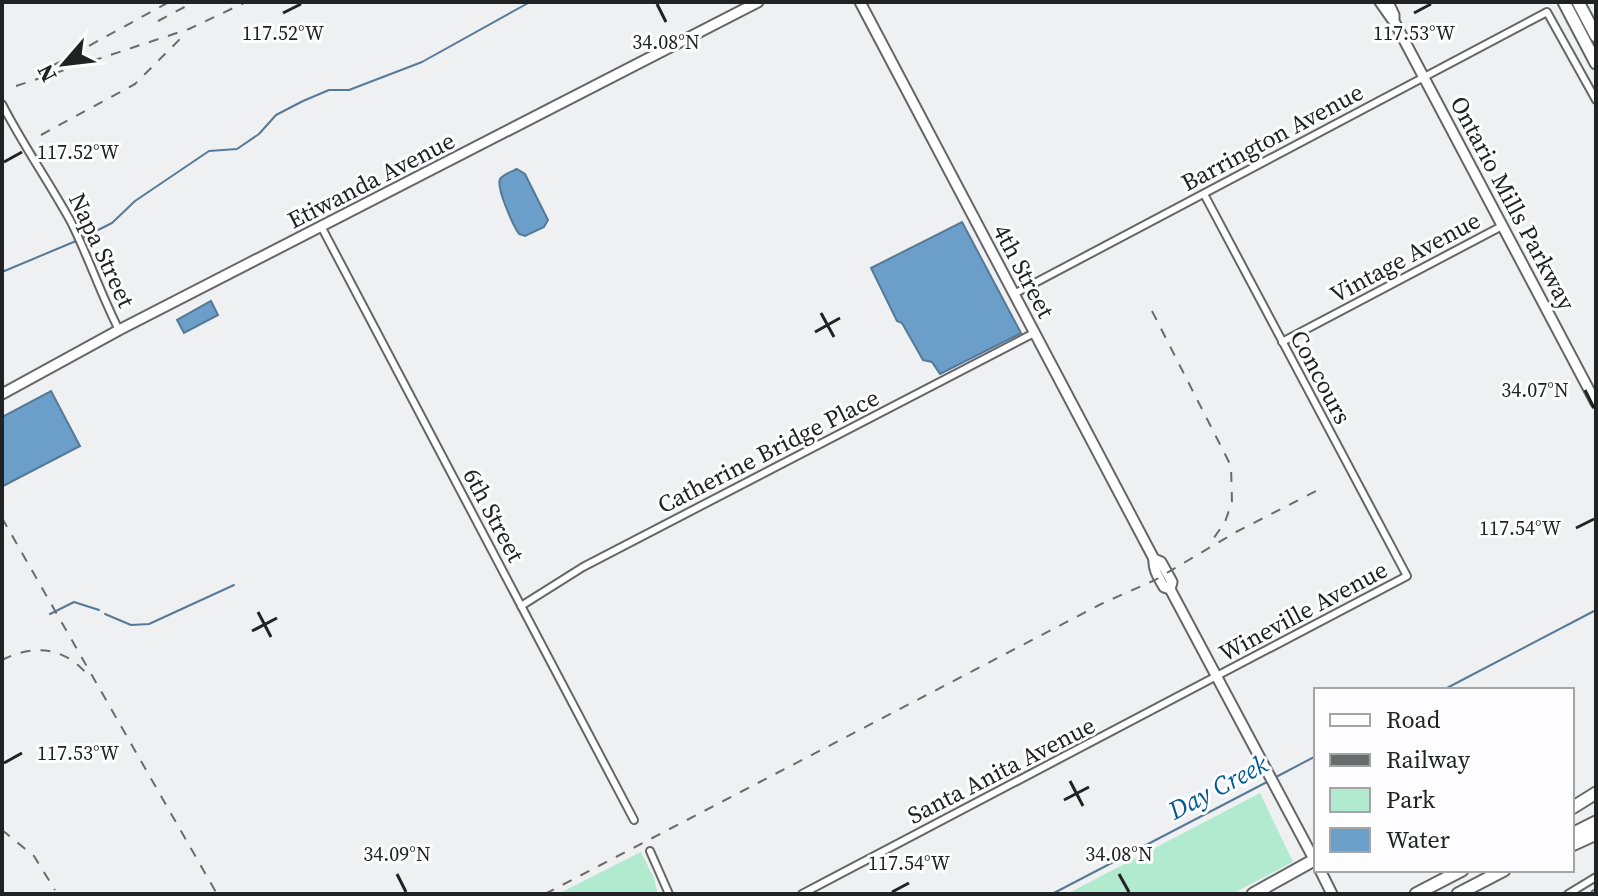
<svg xmlns="http://www.w3.org/2000/svg" width="1598" height="896" viewBox="0 0 1598 896" font-family="'Source Serif 4',serif">
<style>
.green{fill:#b1eace}
.water{fill:#6b9ec8;stroke:#557996;stroke-width:2}
.lines{fill:none;stroke-linecap:round;stroke-linejoin:round}
.stream{stroke:#557996;stroke-width:2}
.minor-casing{stroke:#666669;stroke-width:10}
.major-casing{stroke:#666669;stroke-width:13}
.highway-casing{stroke:#666669;stroke-width:15}
.minor{stroke:#fff;stroke-width:6}
.major{stroke:#fff;stroke-width:9}
.highway{stroke:#fff;stroke-width:11}
.rail{stroke:#6a6b6d;stroke-width:2;stroke-dasharray:10 10;stroke-linecap:butt}
.ticks{fill:none;stroke:#212223;stroke-width:3}
.labels{text-anchor:middle;dominant-baseline:central;stroke-width:6;stroke-linejoin:round;paint-order:stroke}
.street-label{font-size:24px;fill:#212223;stroke:#fdfdff}
.water-label{font-size:26px;font-style:italic;fill:#005b90;stroke:#fdfdff}
.ticks-label{font-size:20px;text-anchor:middle;fill:#212223;stroke:#fdfdff;stroke-width:6;stroke-linejoin:round;paint-order:stroke}
</style>
<rect width="100%" height="100%" fill="#eff0f2"/>
<g class="green">
<path d="M1260,793L1293,862L1232,894H1067Z"/>
<path d="M641,852L654,878L658,894H558Z"/>
</g>
<g class="water">
<path d="M517,169L525,174L548,220L544,227L525,236L519,234C513,225 496,188 500,179C503,174 513,171 517,169Z"/>
<path d="M962,222L1021,333L940,374L932,362L923,360L902,323L897,321L871,268Z"/>
<path d="M211,301L218,315L184,333L177,320Z"/>
<path d="M51,391L80,446L3,486L2,417Z"/>
</g>
<g class="lines">
<g class="stream">
<path d="M82,238L112,223L135,201L209,151L237,149L259,134L276,115L303,101L329,90H349L422,62L530,2"/>
<path d="M2,272L76,241"/>
<path d="M50,614L74,602L99,610"/>
<path d="M105,614L131,625L149,624L234,585"/>
<path d="M1443,690L1596,610"/>
<path d="M1276,777L1316,756"/>
<path d="M1052,894L1267,782"/>
</g>
<g class="minor-casing">
<g id="minor">
<path d="M2,104C23,145 49,182 71,222C89,258 101,295 119,330"/>
<path d="M322,228L634,820"/>
<path d="M1014,294L1547,12L1596,100"/>
<path d="M1282,342L1502,226"/>
<path d="M521,606L583,567L1034,333"/>
<path d="M650,851L669,894"/>
<path d="M802,894L1407,576L1204,194"/>
<path d="M1568,894L1596,877"/>
<path d="M1595,894H1596"/>
</g>
</g>
<g class="major-casing">
<g id="major">
<path d="M860,2L1154,559L1161,562L1172,582L1170,589"/>
<path d="M1380,2L1392,19"/>
<path d="M1388,2L1394,15V21L1596,403"/>
<path d="M2,394L119,330L758,2"/>
<path d="M1154,559C1153,570 1159,578 1164,587L1170,589L1316,863"/>
<path d="M1320,870L1332,894"/>
</g>
</g>
<g class="highway-casing">
<g id="highway">
<path d="M1564,2L1596,63"/>
<path d="M1578,2L1596,36"/>
<path d="M1572,808L1596,793"/>
<path d="M1572,834L1596,822"/>
<path d="M1572,845L1596,834"/>
<path d="M1253,894L1314,860"/>
<path d="M1416,894L1462,870"/>
<path d="M1458,894L1504,870"/>
</g>
</g>
<use href="#minor" class="minor"/>
<use href="#major" class="major"/>
<use href="#highway" class="highway"/>
<g class="rail">
<path d="M158,21L194,2"/>
<path d="M54,65L169,2"/>
<path d="M16,86L189,29L246,2"/>
<path d="M41,135L135,84L183,36"/>
<path d="M1152,311L1231,466L1232,502L1225,522L1211,542"/>
<path d="M2,518L217,894"/>
<path d="M2,660C31,645 62,646 85,672"/>
<path d="M2,830L34,856L55,890"/>
<path d="M545,894L1101,604L1155,580L1236,532L1324,487"/>
</g>
</g>
<path class="ticks" d="M657,4L666,22M283,13L301,4M1414,13L1431,4M4,162L22,152M821,313L834,337M815,332L840,318M1585,390L1594,408M1576,528L1594,519M258,612L271,637M252,631L277,618M4,763L22,753M1070,781L1083,806M1064,800L1089,787M397,874L406,892M1119,874L1129,892M892,892L909,883"/>
<g class="labels">
<g class="street-label">
<text transform="translate(1272 137) rotate(-28)">Barrington Avenue</text>
<text transform="translate(371 180) rotate(-27)">Etiwanda Avenue</text>
<text transform="translate(1513 203) rotate(62)">Ontario Mills Parkway</text>
<text transform="translate(102 250) rotate(65)">Napa Street</text>
<text transform="translate(1405 257) rotate(-28)">Vintage Avenue</text>
<text transform="translate(1024 271) rotate(62)">4th Street</text>
<text transform="translate(1321 377) rotate(62)">Concours</text>
<text transform="translate(768 451) rotate(-27)">Catherine Bridge Place</text>
<text transform="translate(494 515) rotate(62)">6th Street</text>
<text transform="translate(1303 611) rotate(-28)">Wineville Avenue</text>
<text transform="translate(1001 770) rotate(-27)">Santa Anita Avenue</text>
</g>
<g class="water-label">
<text transform="translate(1218 787) rotate(-28)">Day Creek</text>
</g>
</g>
<g class="ticks-label">
<text x="283" y="40">117.52°W</text>
<text x="1414" y="40">117.53°W</text>
<text x="666" y="49">34.08°N</text>
<text x="78" y="159">117.52°W</text>
<text x="1535" y="397">34.07°N</text>
<text x="1520" y="535">117.54°W</text>
<text x="78" y="760">117.53°W</text>
<text x="397" y="861">34.09°N</text>
<text x="1119" y="861">34.08°N</text>
<text x="909" y="870">117.54°W</text>
</g>
<rect width="1598" height="896" fill="none" stroke="#212223" stroke-width="8"/>
<rect x="1314" y="688" width="260" height="184" fill="#fdfdff" stroke="#a5a5a7" stroke-width="2"/>
<rect x="1330" y="714" width="40" height="12" fill="#ffffff" stroke="#a5a5a7" stroke-width="2"/>
<text x="1386" y="728" font-size="24" fill="#212223">Road</text>
<rect x="1330" y="754" width="40" height="12" fill="#6a6b6d" stroke="#a5a5a7" stroke-width="2"/>
<text x="1386" y="768" font-size="24" fill="#212223">Railway</text>
<rect x="1330" y="788" width="40" height="24" fill="#b1eace" stroke="#a5a5a7" stroke-width="2"/>
<text x="1386" y="808" font-size="24" fill="#212223">Park</text>
<rect x="1330" y="828" width="40" height="24" fill="#6b9ec8" stroke="#a5a5a7" stroke-width="2"/>
<text x="1386" y="848" font-size="24" fill="#212223">Water</text>
<g transform="translate(64 64) rotate(242)" stroke="#fdfdff" stroke-width="6" paint-order="stroke">
<path d="M0-6L14 30L0 20L-14 30Z" fill="#212223"/>
<text y="-12" font-size="22" font-weight="bold" text-anchor="middle" fill="#212223">N</text>
</g>
</svg>
